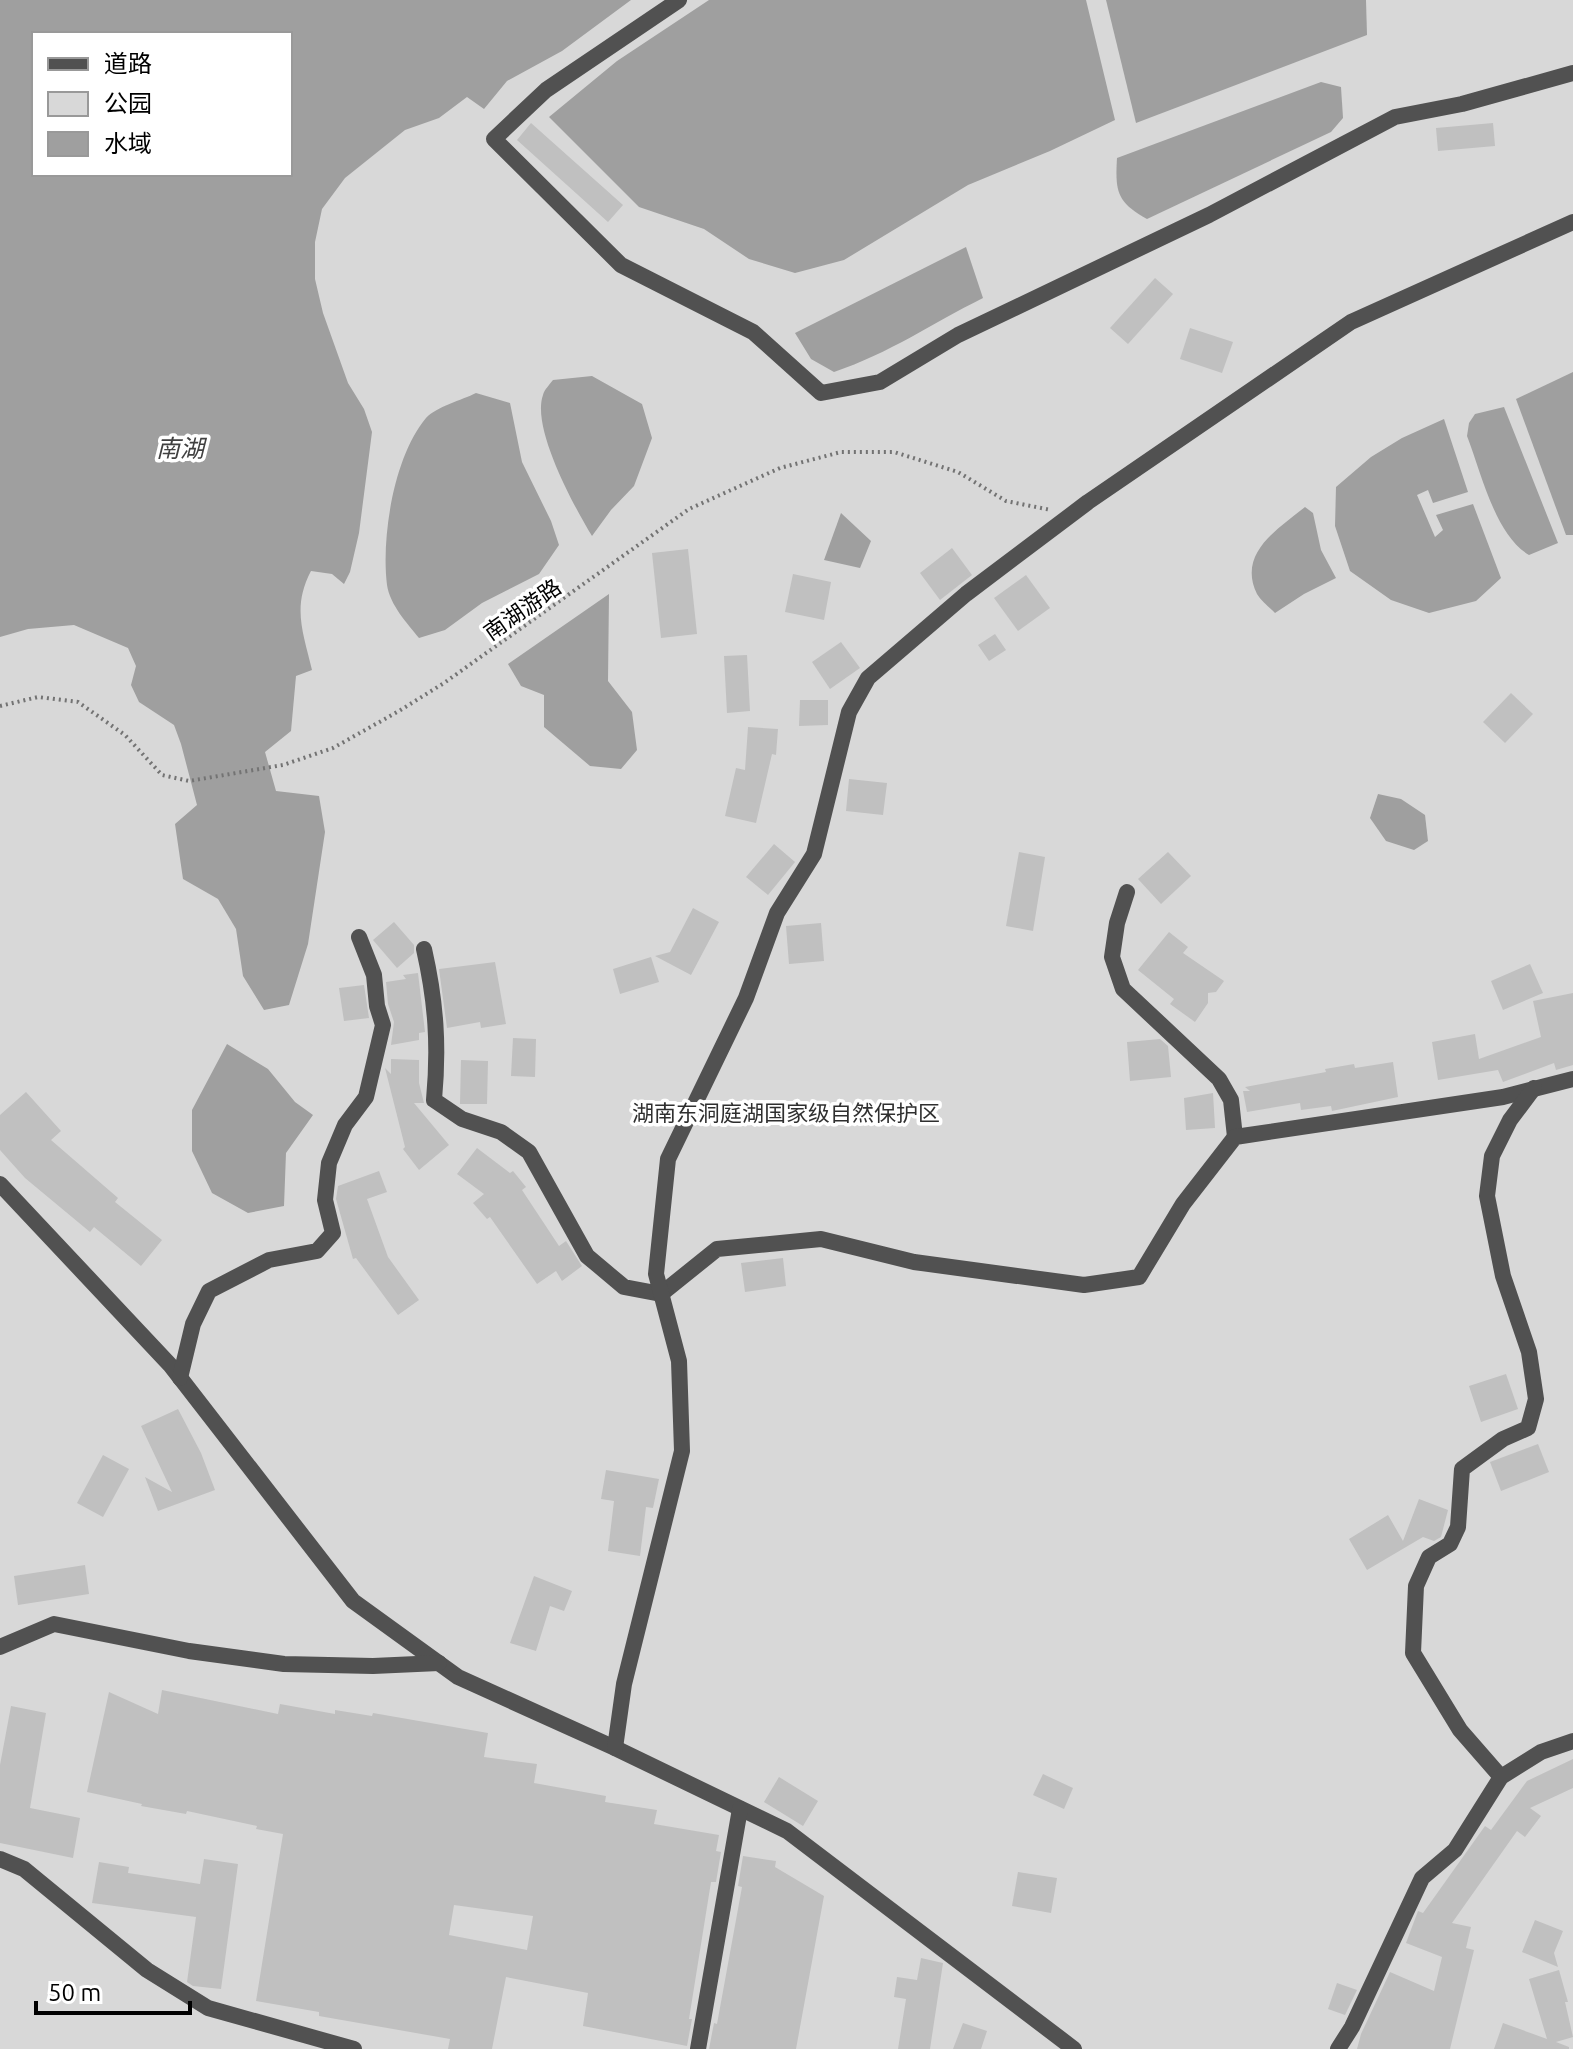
<svg xmlns="http://www.w3.org/2000/svg" width="1573" height="2049" viewBox="0 0 1573 2049" font-family="Ubuntu,'Noto Sans SC',sans-serif">
<style>
.green{fill:#d8d8d8;fill-rule:evenodd}
.water{fill:#9f9f9f;fill-rule:evenodd}
.building{fill:#c0c0c0;fill-rule:evenodd}
.lines{fill:none;stroke-linecap:round;stroke-linejoin:round}
.path{stroke:#737373;stroke-width:4;stroke-dasharray:2 4;stroke-linecap:butt}
.minor{stroke:#515151;stroke-width:16}
.labels{text-anchor:middle;dominant-baseline:central;stroke-width:7;stroke-linejoin:round;paint-order:stroke}
.street-label{font-size:22px;fill:#000;stroke:#fff}
.park-label{font-size:22px;fill:#2f2f2f;stroke:#fff}
.water-label{font-size:24px;font-style:italic;fill:#404040;stroke:#fff}
</style>
<rect width="100%" height="100%" fill="#fff"/>
<path class="green" d="M0,0H1573V2049H0ZM34,34H290V174H34Z"/>
<g class="water">
<path d="M0,0H631L562,51L507,81L484,109L467,97L439,118L405,130L345,178L322,209L315,242V279L323,313L348,383L364,409L372,432L359,533L350,572L344,584L332,574L311,571C292,607 303,632 312,670L296,676L291,731L265,752L276,791L319,796L325,832L308,944L289,1005L264,1010L243,976L236,929L218,899L183,879L175,824L197,805L181,744L174,725L139,702L131,685L136,666L128,648L74,625L28,629L0,637ZM34,34H290V174H34Z"/>
<path d="M709,0H1086L1115,120L1050,151L968,185L844,260L795,273L749,259L704,229L639,207L549,117L617,61Z"/>
<path d="M1106,0H1366L1367,35L1136,123Z"/>
<path d="M1321,82L1341,87L1343,118L1331,132L1147,219C1117,202 1115,192 1117,158Z"/>
<path d="M966,247L983,298C931,324 890,353 834,372L811,359L795,333Z"/>
<path d="M1573,372V535H1566L1516,399Z"/>
<path d="M592,376L642,404L652,438L634,486L611,510L592,536C575,508 531,428 543,395C544,390 550,384 553,380Z"/>
<path d="M476,393L510,403L522,462L551,521L559,545L539,574L482,603L445,630L419,638C407,623 390,605 387,585C381,537 394,456 426,418C436,407 462,400 476,393Z"/>
<path d="M1504,407L1558,543L1529,555C1495,535 1481,472 1467,436L1469,423L1475,414Z"/>
<path d="M1444,419L1468,492L1433,503L1428,490L1417,495L1435,537L1443,530L1436,515L1473,504L1501,578L1476,601L1429,613L1391,600L1350,571L1335,526L1336,487L1371,457L1402,438Z"/>
<path d="M1305,507L1313,513L1321,550L1336,578L1304,594L1275,613C1269,607 1261,601 1257,594C1237,553 1278,529 1305,507Z"/>
<path d="M841,513L871,541L860,568L824,560Z"/>
<path d="M609,594L608,681L632,712L637,750L621,769L590,766L544,727V695L521,686L508,664Z"/>
<path d="M1378,794L1401,799L1425,815L1428,841L1414,850L1386,841L1370,818Z"/>
<path d="M227,1044L268,1069L295,1102L313,1115L286,1153L284,1206L248,1213L212,1193L192,1151V1110Z"/>
</g>
<g class="building">
<path d="M531,123L623,205L608,222L517,140Z"/>
<path d="M1493,123L1495,146L1438,151L1436,128Z"/>
<path d="M1155,278L1173,294L1128,344L1110,328Z"/>
<path d="M1190,328L1233,342L1222,373L1180,359Z"/>
<path d="M952,548L972,575L940,600L920,573Z"/>
<path d="M688,549L697,634L661,638L652,553Z"/>
<path d="M793,574L831,582L824,620L785,612Z"/>
<path d="M1026,575L1050,608L1018,631L994,598Z"/>
<path d="M995,634L1006,650L989,661L978,645Z"/>
<path d="M841,642L860,668L830,689L812,662Z"/>
<path d="M747,655L750,711L727,713L724,656Z"/>
<path d="M1511,693L1533,714L1505,743L1483,722Z"/>
<path d="M800,700H828V725L799,726Z"/>
<path d="M748,727L778,729L776,755L772,754L756,823L725,816L736,768L745,770Z"/>
<path d="M849,779L887,783L883,815L846,811Z"/>
<path d="M774,844L795,862L768,895L746,877Z"/>
<path d="M1019,852L1045,857L1033,931L1006,926Z"/>
<path d="M1168,852L1191,876L1161,904L1138,879Z"/>
<path d="M693,908L719,922L691,975L655,956L670,952Z"/>
<path d="M394,922L414,945V953L397,968L373,940Z"/>
<path d="M821,923L824,961L789,964L786,926Z"/>
<path d="M1169,932L1188,947L1183,953L1224,981L1216,992L1208,993V1003L1195,1022L1170,1004L1174,999L1138,970Z"/>
<path d="M651,957L659,982L620,994L613,969Z"/>
<path d="M495,962L506,1024L481,1028L480,1022L447,1028L439,969Z"/>
<path d="M1530,964L1543,993L1503,1010L1491,981Z"/>
<path d="M418,973L425,1032L419,1033V1040L391,1045L394,1022L388,1004L386,982L406,979L403,975Z"/>
<path d="M364,985L369,1018L344,1021L339,988Z"/>
<path d="M1573,993V1065L1556,1070L1554,1063L1503,1082L1498,1070L1438,1080L1432,1042L1475,1034L1479,1059L1541,1037L1533,1001Z"/>
<path d="M513,1038L536,1039L535,1077L511,1076Z"/>
<path d="M1160,1039L1168,1046L1171,1077L1130,1081L1127,1042Z"/>
<path d="M391,1059L419,1060V1083L424,1103H414L449,1145L419,1170L403,1149L405,1147L385,1068L391,1074Z"/>
<path d="M461,1060L488,1061L487,1104H460Z"/>
<path d="M1393,1062L1398,1097L1332,1111L1331,1106L1301,1110L1300,1103L1247,1112L1243,1091H1250L1245,1087L1326,1072L1325,1069L1354,1064L1355,1068Z"/>
<path d="M26,1092L61,1131L51,1140L118,1198L115,1202L162,1240L141,1266L94,1227L90,1232L25,1178L0,1150V1115Z"/>
<path d="M1213,1093L1215,1128L1186,1130L1184,1098Z"/>
<path d="M477,1148L510,1173L513,1171L526,1187L522,1190L559,1246L566,1241L582,1266L562,1281L556,1271L537,1284L490,1217L487,1219L473,1203L484,1194L457,1174Z"/>
<path d="M379,1171L387,1192L367,1199L388,1257L419,1300L398,1315L356,1258L353,1259L336,1199L338,1186Z"/>
<path d="M783,1258L786,1286L745,1292L741,1263Z"/>
<path d="M1506,1374L1518,1409L1481,1422L1469,1386Z"/>
<path d="M178,1409L201,1453L215,1490L158,1511L145,1477L172,1492L141,1426Z"/>
<path d="M1538,1444L1549,1472L1501,1491L1490,1462Z"/>
<path d="M103,1455L129,1469L103,1517L77,1503Z"/>
<path d="M606,1470L659,1479L653,1508L646,1507L640,1556L608,1551L614,1501L601,1499Z"/>
<path d="M1419,1499L1448,1510L1441,1537L1434,1541L1423,1537L1367,1570L1349,1539L1388,1515L1403,1541Z"/>
<path d="M85,1565L89,1594L18,1605L14,1576Z"/>
<path d="M534,1576L572,1591L564,1611L550,1606L536,1651L510,1643Z"/>
<path d="M162,1690L278,1714L280,1704L335,1714V1710L372,1716L373,1713L488,1733L484,1757L537,1764L534,1783L606,1796L605,1802L657,1810L654,1824L719,1835L716,1851L721,1852L716,1882H711L689,2019H692L687,2046L583,2026L588,1993L506,1977L492,2049H448L450,2039L319,2016V2012L256,2001L283,1834L256,1829L257,1826L187,1811L186,1814L141,1806L142,1804L87,1792L109,1692L158,1714ZM454,1905L533,1916L527,1950L449,1935Z"/>
<path d="M11,1706L46,1713L30,1808L80,1818L73,1858L0,1843V1765Z"/>
<path d="M1573,1759V1788L1530,1808L1541,1816L1525,1837L1517,1831L1452,1923L1471,1927L1466,1948L1474,1950L1450,2049H1357L1361,2034L1390,1972L1434,1991L1442,1957L1406,1943L1418,1911L1423,1913L1485,1826L1491,1830L1527,1781Z"/>
<path d="M1043,1774L1073,1788L1064,1809L1033,1795Z"/>
<path d="M779,1777L818,1801L803,1826L764,1802Z"/>
<path d="M743,1856L776,1861L775,1867L824,1896L796,2049H709L714,2023L717,2024L742,1887L738,1886Z"/>
<path d="M204,1859L238,1864L221,1989L193,1986L187,1982L196,1917L92,1903L99,1862L129,1867L128,1873L200,1884Z"/>
<path d="M1018,1872L1057,1878L1051,1913L1012,1906Z"/>
<path d="M1535,1920L1563,1931L1554,1953L1558,1967L1522,1952Z"/>
<path d="M921,1958L943,1963L930,2049H898L906,1999L894,1997L897,1977L917,1980Z"/>
<path d="M1559,1970L1568,2002H1565L1573,2037L1556,2042L1569,2047V2049H1494L1503,2023L1547,2039L1529,1979Z"/>
<path d="M1337,1983L1357,1990L1345,2015L1328,2009Z"/>
<path d="M963,2023L987,2031L981,2049H953Z"/>
</g>
<g class="lines">
<path class="path" d="M0,706L38,697L78,702L125,735L162,775L189,781L283,765L333,748L399,711L444,683L689,509L780,468L841,452H894L958,472L1006,501L1051,510"/>
<g class="minor">
<path d="M679,0L546,90L494,139L621,265L753,332L821,393L880,382L958,335L1209,215L1395,117L1462,104L1573,73"/>
<path d="M1127,892L1117,923L1112,957L1123,989L1219,1079L1231,1100L1235,1137"/>
<path d="M424,949C436,1002 439,1046 434,1100L462,1119L501,1132L529,1152L587,1256L624,1287L661,1294L717,1249L821,1239L914,1262L1084,1285L1139,1277L1183,1204L1235,1137L1503,1097L1573,1079"/>
<path d="M0,1184L171,1366L353,1601L458,1677L615,1748L787,1831L1074,2049"/>
<path d="M180,1378L193,1324L209,1291L269,1260L317,1251L333,1233L325,1200L329,1163L345,1125L366,1097L383,1025L377,1006L374,975L359,937"/>
<path d="M0,1647L54,1624L189,1651L284,1664L373,1666L439,1663"/>
<path d="M615,1748L624,1684L682,1451L679,1361L656,1274L668,1159L746,998L777,913L814,854L849,712L868,678L966,594L1088,502L1351,322L1573,222"/>
<path d="M1501,1777L1460,1730L1413,1653L1416,1586L1429,1557L1450,1544L1458,1527L1462,1469L1503,1439L1528,1428L1536,1399L1529,1352L1503,1276L1487,1196L1492,1156L1510,1120L1534,1088"/>
<path d="M0,1859L24,1869L147,1970L208,2008L354,2049"/>
<path d="M698,2049L740,1809"/>
<path d="M1338,2049L1352,2027L1422,1878L1455,1850L1501,1777L1541,1752L1573,1741"/>
</g>
</g>
<g class="labels">
<g class="street-label">
<text transform="translate(522 609) rotate(-35)">南湖游路</text>
</g>
<g class="park-label">
<text x="786" y="1112">湖南东洞庭湖国家级自然保护区</text>
</g>
<g class="water-label">
<text x="180" y="448">南湖</text>
</g>
</g>
<rect x="32" y="32" width="260" height="144" fill="#ffffff" stroke="#999999" stroke-width="2"/>
<rect x="48" y="58" width="40" height="12" fill="#515151" stroke="#999999" stroke-width="2"/>
<text x="104" y="72" font-size="24" fill="#000000">道路</text>
<rect x="48" y="92" width="40" height="24" fill="#d8d8d8" stroke="#999999" stroke-width="2"/>
<text x="104" y="112" font-size="24" fill="#000000">公园</text>
<rect x="48" y="132" width="40" height="24" fill="#9f9f9f" stroke="#999999" stroke-width="2"/>
<text x="104" y="152" font-size="24" fill="#000000">水域</text>
<path d="M36 2001v12h154v-12" fill="none" stroke="#000000" stroke-width="4"/>
<text x="48" y="2001" font-size="24" fill="#000000" stroke="#ffffff" stroke-width="6" paint-order="stroke">50 m</text>
</svg>
